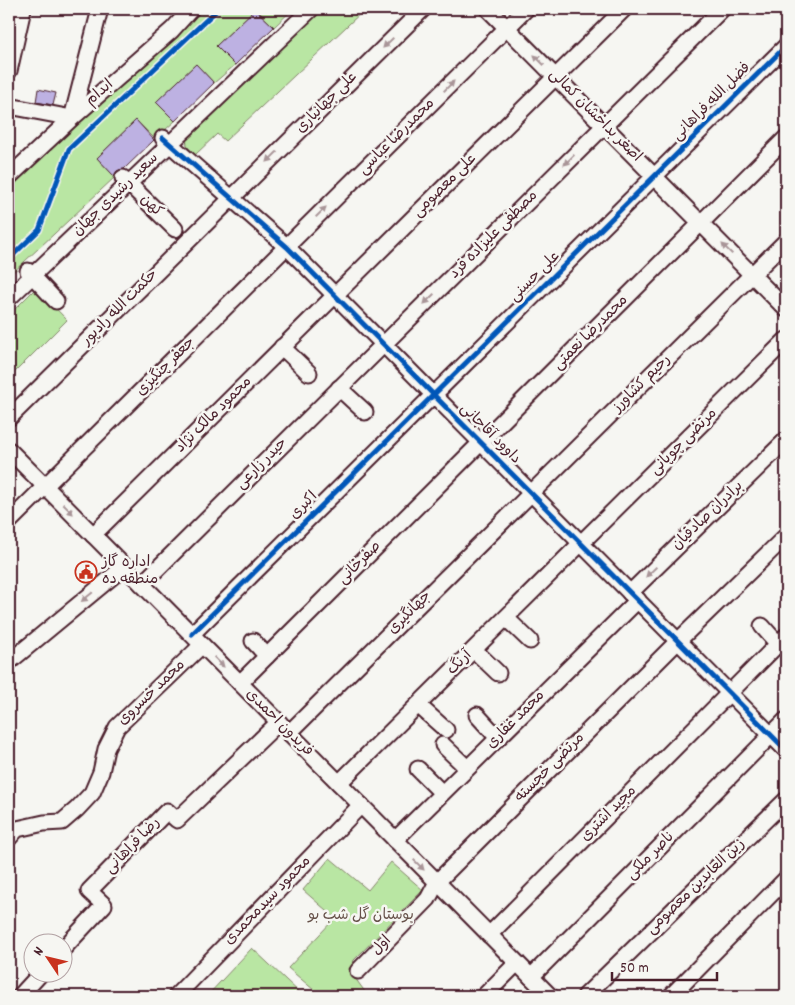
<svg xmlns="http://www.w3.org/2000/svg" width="795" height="1005" viewBox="0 0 795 1005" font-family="Dekko,'Playpen Sans Arabic',sans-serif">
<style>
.green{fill:#b9e6a3;stroke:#828267}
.building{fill:#bdb1e2;stroke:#4a1f2b}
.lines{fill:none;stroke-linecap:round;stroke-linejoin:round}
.minor-casing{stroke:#4a1f2b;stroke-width:19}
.minor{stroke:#f6f6f2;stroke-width:15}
.cycleway-casing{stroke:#f6f6f2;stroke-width:8}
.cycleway{stroke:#0057b8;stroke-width:5}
.oneway{fill:#a99598}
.labels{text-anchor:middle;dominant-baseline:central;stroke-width:5;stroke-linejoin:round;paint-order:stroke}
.street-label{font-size:15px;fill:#4a1f2b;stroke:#f6f6f2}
.poi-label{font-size:15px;fill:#4a1f2b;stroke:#f6f6f2;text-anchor:start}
.park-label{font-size:15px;fill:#665149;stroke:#f6f6f2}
</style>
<rect width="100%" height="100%" fill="#f6f6f2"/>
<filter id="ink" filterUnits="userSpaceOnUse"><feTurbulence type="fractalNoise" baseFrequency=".02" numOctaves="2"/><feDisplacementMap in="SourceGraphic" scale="10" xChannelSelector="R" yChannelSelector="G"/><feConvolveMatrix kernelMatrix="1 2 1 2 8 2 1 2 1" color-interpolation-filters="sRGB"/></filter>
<g filter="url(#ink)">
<g class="green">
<path d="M197,9H255L216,46L235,65L214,83L196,64L156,102L175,121L155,139L136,120L97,158L115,177L9,276V185Z"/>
<path d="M256,9H293L274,27Z"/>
<path d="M317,9H365L225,141L217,134L195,155L187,146L186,136Z"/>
<path d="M36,288L67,320L9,378V315Z"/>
<path d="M330,858L368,890L391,862L423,890L354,960L350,971L368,996H321L288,968L335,918L303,890Z"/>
<path d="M252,948L303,996H207Z"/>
</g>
<g class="building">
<path d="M255,9L274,27L235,65L216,46Z"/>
<path d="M196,64L214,83L175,121L156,102Z"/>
<path d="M38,89L56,93L53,105L36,102Z"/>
<path d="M136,120L154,140L124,169L117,171L114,176L97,158Z"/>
</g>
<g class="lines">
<g class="minor-casing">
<g id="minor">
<path d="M488,9L786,309"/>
<path d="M9,71L23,9"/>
<path d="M9,106L72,118L100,9"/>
<path d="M163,138L287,247L786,750"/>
<path d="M9,177L72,118L172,30L191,9"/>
<path d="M123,178L175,229"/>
<path d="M28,271L56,301"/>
<path d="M9,298L311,9"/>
<path d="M282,347L309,373"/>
<path d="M339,388L365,412"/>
<path d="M9,418L423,9"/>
<path d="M9,450L550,996"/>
<path d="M9,522L526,9"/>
<path d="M93,535L624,9"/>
<path d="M142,584L722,9"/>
<path d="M630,593L786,440"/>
<path d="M506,618L530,641"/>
<path d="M762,626L778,644"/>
<path d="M192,634L786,46"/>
<path d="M253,641L267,656"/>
<path d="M474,650L498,673"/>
<path d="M9,662L124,567"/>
<path d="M240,683L786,138"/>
<path d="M418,705L446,730"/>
<path d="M477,715L498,738"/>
<path d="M289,733L786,241"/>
<path d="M443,745L467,768"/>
<path d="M418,769L442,793"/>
<path d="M339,783L786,340"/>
<path d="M9,838L17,829L44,823L62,822L77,809L92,793L101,772L106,749L117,727L202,645"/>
<path d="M395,840L638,600"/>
<path d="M489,935L786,636"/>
<path d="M62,950L104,905L89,891L167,811L177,820L279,722"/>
<path d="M358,971L428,899L437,882L678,641L786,536"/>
<path d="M531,977L786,720"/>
<path d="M20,996L42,972"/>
<path d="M176,996L361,805"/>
<path d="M484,996L517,963"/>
<path d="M585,996L786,800"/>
<path d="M671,996L786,879"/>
</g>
</g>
<use href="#minor" class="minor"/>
<g class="cycleway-casing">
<g id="cycleway">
<path d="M163,138L287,247L786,750"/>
<path d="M9,259L39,230L69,149L218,9"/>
<path d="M192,634L786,46"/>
</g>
</g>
<use href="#cycleway" class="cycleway"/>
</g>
<defs><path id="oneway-solid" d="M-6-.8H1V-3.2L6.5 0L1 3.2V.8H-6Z" transform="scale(1.25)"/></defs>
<g class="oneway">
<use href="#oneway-solid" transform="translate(388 43) rotate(135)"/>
<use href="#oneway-solid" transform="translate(539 60) rotate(-135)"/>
<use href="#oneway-solid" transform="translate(449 86) rotate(-45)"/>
<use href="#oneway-solid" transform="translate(272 157) rotate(135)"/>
<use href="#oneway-solid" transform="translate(569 160) rotate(135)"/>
<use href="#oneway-solid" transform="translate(321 212) rotate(-45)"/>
<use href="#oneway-solid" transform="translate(727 249) rotate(-135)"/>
<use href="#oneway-solid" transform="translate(429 299) rotate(135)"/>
<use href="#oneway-solid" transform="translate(68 509) rotate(45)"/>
<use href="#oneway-solid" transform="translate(651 572) rotate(136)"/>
<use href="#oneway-solid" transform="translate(87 597) rotate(141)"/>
<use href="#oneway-solid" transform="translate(219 662) rotate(45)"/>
<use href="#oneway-solid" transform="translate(419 865) rotate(45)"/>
</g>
</g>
<defs>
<g id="civic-ring" transform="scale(1.125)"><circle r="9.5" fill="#f6f6f2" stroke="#c8321e" stroke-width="1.5"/><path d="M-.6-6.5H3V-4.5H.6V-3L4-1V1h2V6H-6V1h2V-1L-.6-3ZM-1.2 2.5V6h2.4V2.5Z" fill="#c8321e"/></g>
</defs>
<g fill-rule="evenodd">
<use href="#civic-ring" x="86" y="572"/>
</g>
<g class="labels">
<g class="street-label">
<text transform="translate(100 93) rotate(-41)">ابدام</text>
<text transform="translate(712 102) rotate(-45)">فضل الله فراهانی</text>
<text transform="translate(327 103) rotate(-45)">علی جهانیاری</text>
<text transform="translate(595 116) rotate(45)">اصغر بداخشان کمالی</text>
<text transform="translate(397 137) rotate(-45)">محمدرضا عباسی</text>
<text transform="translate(445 186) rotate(-45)">علی معصومی</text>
<text transform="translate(116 195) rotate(-44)">سعید رشیدی جهان</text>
<text transform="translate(151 206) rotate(44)">کهن</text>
<text transform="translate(494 235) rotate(-45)">مصطفی علیزاده فرد</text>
<text transform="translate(535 277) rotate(-45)">علی حسنی</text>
<text transform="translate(120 308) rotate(-45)">حکمت الله رادپور</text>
<text transform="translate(591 333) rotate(-45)">محمدرضا نعمتی</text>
<text transform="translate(166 367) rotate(-45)">جعفر چنگیزی</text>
<text transform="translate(642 384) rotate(-45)">رحیم کشاورز</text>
<text transform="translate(214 415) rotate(-45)">محمود مالک نژاد</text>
<text transform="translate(490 434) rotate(45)">داوود آقاجانی</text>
<text transform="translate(684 442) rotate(-45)">مرتضی چوپانی</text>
<text transform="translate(262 464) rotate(-45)">حیدر زارعی</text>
<text transform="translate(304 506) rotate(-45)">اکبری</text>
<text transform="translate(708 516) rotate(-44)">برادران صادقیان</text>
<text transform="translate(360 563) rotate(-45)">صفرخانی</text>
<text transform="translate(410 613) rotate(-45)">جهانگیری</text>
<text transform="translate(460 663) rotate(-45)">آرنگ</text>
<text transform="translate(152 693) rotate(-44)">محمد خسروی</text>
<text transform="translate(516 720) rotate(-45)">محمد غفاری</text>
<text transform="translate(279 723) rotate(45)">فریدون احمدی</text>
<text transform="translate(550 768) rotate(-45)">مرتضی خجسته</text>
<text transform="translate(609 814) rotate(-45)">مجید اشتری</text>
<text transform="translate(133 846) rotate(-46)">رضا فراهانی</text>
<text transform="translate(651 856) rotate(-45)">ناصر ملکی</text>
<text transform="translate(696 887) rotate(-44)">زین العابدین معصومی</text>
<text transform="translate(268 901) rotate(-46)">محمود سیدمحمدی</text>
<text transform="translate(382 946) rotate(-46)">اول</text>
</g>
<g class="poi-label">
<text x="102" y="563">اداره گاز<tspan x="102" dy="17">منطقه ده</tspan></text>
</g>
<g class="park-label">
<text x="361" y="916">بوستان گل شب بو</text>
</g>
</g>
<rect width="795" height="1005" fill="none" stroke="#f6f6f2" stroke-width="30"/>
<rect x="15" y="15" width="765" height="975" fill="none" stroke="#4a1f2b" stroke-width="2" filter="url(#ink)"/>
<g transform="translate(48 958) rotate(305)"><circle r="24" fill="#f6f6f2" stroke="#b1a0a2"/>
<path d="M0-4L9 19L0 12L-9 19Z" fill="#c8321e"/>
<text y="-8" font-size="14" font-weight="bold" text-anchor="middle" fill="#4a1f2b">N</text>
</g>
<path d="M612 972v8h105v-8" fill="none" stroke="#4a1f2b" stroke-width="2.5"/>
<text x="620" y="972" font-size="15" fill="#4a1f2b" stroke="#f6f6f2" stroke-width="4" paint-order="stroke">50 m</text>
</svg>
